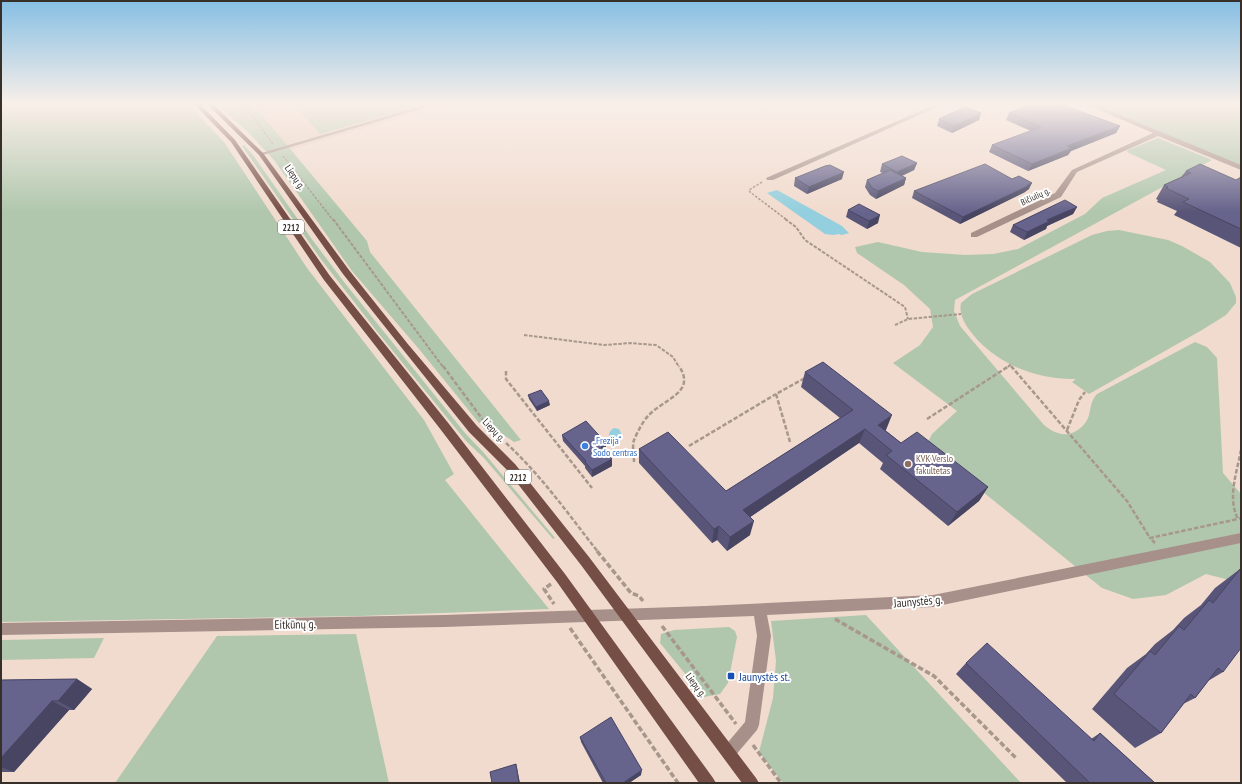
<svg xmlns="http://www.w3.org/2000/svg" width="1242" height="784" viewBox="0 0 1242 784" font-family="'PT Sans Narrow',sans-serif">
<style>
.built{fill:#eacebd}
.green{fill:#b0c7ad}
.water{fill:#93cfde}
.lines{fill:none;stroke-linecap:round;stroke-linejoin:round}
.path-far3{stroke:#a7978d;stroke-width:1.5;stroke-dasharray:2.5 1.5;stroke-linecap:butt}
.path-far2{stroke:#a7978d;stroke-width:2;stroke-dasharray:3.5 1.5;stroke-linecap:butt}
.path-far1{stroke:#a7978d;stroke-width:2.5;stroke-dasharray:4.5 2;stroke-linecap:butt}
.path{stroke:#a7978d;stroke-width:3.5;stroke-dasharray:5.5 2.5;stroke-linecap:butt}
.street{fill:#a7908a;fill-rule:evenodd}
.primary{fill:#754e45;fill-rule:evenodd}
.wall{fill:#585578}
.shaded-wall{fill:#474562}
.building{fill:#66638c;stroke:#474562}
.shop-dot{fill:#3f7fe0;stroke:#fff;stroke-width:1.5}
.education-dot{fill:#8d6e63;stroke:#fff;stroke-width:1.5}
.transit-dot{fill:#1a4fb4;stroke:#fff;stroke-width:1.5}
.labels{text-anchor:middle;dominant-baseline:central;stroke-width:4;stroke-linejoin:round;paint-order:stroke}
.far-street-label{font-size:9px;fill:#372f2a;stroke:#fff}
.shield{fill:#fff;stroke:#736d6a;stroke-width:1}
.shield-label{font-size:9px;font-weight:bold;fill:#372f2a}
.street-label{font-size:10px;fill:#372f2a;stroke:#fff}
.shop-label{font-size:10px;fill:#366cbe;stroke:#fff;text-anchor:start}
.education-label{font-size:10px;fill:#785e54;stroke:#fff;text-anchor:start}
.near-street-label{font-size:12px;fill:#372f2a;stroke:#fff}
.near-transit-label{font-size:12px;fill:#164399;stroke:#fff;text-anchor:start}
</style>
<rect width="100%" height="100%" fill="#f1dbce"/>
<path class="built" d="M252,103H451L290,150Z"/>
<g class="green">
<path d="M1,103H187L224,142L307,268L424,420L454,474L445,480L549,609L360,616L1,622Z"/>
<path d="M215,103H252L367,241L370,252L521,440L514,442L484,421L479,423L419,349L352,271L274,160L248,132Z"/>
<path d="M292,103H429L320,134Z"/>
<path d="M1092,103H1217L1241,110V166Z"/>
<path d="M1158,138L1212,160L955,300L954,311L960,326L1044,425C1048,428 1053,432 1058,433C1071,438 1086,427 1089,415C1091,406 1091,401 1097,394L1195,342L1207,347L1217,358L1223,473L1241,494V586L1229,580L1206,574L1166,595L1133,599L1102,588L926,446L932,434L957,411L893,363L920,345L933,327L930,309L904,285L857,253L855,247L878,242L922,252L965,255L993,254L1018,249L1085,214L1102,198L1166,170L1127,152L1128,150Z"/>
<path d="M244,145L253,155L311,238L344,282L465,433L484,453L555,538L553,539L484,458L466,441L379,334L320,258L242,146Z"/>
<path d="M1119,230L1168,240L1182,246L1210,262L1230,283L1236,297V303L1226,315L1202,330L1089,394L1072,382L1076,379C1036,380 992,363 968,328C963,320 959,313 961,303L972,294L1092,235L1107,231Z"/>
<path d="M866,615L1021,783H783L759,752L773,698L776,661L771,621Z"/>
<path d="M729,627L735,631L737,637L728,683L720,694L704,697L660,643L661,634L674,630Z"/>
<path d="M356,634L389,783H115L217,636Z"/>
<path d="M104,638L94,658L1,660V640Z"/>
</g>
<g class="water">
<path d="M777,190L842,226L849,233L842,235L839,234L833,235L825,234L767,193Z"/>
<path d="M614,428L619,429L621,433L620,441L612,446L610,445C609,437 607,432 614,428Z"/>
</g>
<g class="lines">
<g class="path-far3">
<path d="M243,103L273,144"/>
<path d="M283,156L333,220"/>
<path d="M762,182L749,190L750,192L787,220"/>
</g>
<g class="path-far2">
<path d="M333,219L443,367"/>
<path d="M785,219L796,227L805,240L905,307L908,319"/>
<path d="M895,325L908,319L961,314"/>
<path d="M524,335L604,345L630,343L656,345L673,357L679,367"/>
<path d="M1008,367L1010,365L1011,367"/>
</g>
<g class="path-far1">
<path d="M443,366L486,424"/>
<path d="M1011,366L1127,501L1150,538"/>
<path d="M506,371V379L592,488"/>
<path d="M927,419L1009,366"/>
<path d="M1067,430L1079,400L1085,392"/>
<path d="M790,442L776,394L805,378"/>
<path d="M506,443C541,475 569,515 598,552"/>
<path d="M689,446L776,394"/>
<path d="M1241,450C1237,472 1227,498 1238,519L1241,518"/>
<path d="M634,462C634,455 632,446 634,440C637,433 643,421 648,416C663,399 697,393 679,366"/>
<path d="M1155,543L1150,538L1238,519"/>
</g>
<g class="path">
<path d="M597,551L631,593L639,596L643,601"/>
<path d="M551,584L544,589L554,604"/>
<path d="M835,619L934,676L1017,759"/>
<path d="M662,626L736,724"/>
<path d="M570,628L678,783"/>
<path d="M753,745L781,783"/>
</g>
<g class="street">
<path d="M432,103H441L263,155L258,154Z"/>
<path d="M939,103H946L773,180H767L766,178Z"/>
<path d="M1083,103H1091L1241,165V170L1158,136L1077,172L1061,197L977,237H971V233L1055,193L1072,170L1153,133Z"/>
<path d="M1241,533V543L933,607L767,615L771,636L759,725L757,730L734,757L729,759L724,757L722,752L724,747L745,722L757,636L754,616L444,627L1,635V623L444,615L705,606L933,595Z"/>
</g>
<g class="primary">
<path d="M193,103H199L235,140L330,276L449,424L565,574L713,778L716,783H699L557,582L441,430L324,280L231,142Z"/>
<path d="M206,103H212L263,153L349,270L407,343L477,426L515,464L589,557L756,778L759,783H742L581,565L507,470L469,432L401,347L343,274L259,155Z"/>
</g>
</g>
<g class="wall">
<path d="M981,113L979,120L952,133L937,126L939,119Z"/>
<path d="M1009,113L1120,126L1116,133L1071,151L1068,155L1028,171L989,152L992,145L1031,131L1006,120Z"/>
<path d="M917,163L914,170L902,176L906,178L904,185L876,199L870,195L865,187L867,180L883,173L880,172L882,164Z"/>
<path d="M1186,171L1236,180L1241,177V248L1174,215L1177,211L1157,202L1158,200L1156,199L1164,185L1181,177Z"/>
<path d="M795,178L842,179L807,194L794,186Z"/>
<path d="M1029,189L1026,191L1025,192L960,224L912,198L914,191Z"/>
<path d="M1077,207L1073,214L1047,226L1046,229L1024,240L1010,232L1013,225Z"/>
<path d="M848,210L878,223L867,229L846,217Z"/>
<path d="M805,372L886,430H885L901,443L988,487L979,501L948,526L880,469L883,463L859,443L750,517V535L727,551L717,540L712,543L639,463V449L726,491L840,418L801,387Z"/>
<path d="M528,395L550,405L537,411L529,399Z"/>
<path d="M562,435L606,450L605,451L612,459V466L592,477L585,468V466L563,441Z"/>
<path d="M1240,569L1223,672L1208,681L1195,698L1183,704L1161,733L1135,748L1092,709L1127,668L1146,654L1155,644L1173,630L1184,618L1201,605L1215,588Z"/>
<path d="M966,663L1091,739L1100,733L1155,783H1067L956,674Z"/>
<path d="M77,679L92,689L74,710H69L14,772H1V680Z"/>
<path d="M580,737L641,775L629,783H603L581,742Z"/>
</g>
<g class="shaded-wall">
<path d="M981,113L979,120L952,133L954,126Z"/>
<path d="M1120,126L1116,133L1071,151L1068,155L1028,171L1032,164L1067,146Z"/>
<path d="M917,163L914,170L894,179L897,172Z"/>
<path d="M844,172L842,179L807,194L809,187Z"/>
<path d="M906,178L904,185L876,199L878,191Z"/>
<path d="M1032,183L1029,189L1026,191L1025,192L960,224L963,217Z"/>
<path d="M1077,207L1073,214L1047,226L1046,229L1024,240L1027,232L1047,220Z"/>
<path d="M880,215L878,223L867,229L869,221Z"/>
<path d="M549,401L550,405L537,411L536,407Z"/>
<path d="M892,415L886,430L875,437L878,425Z"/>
<path d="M865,429L859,443L740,524L743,510Z"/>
<path d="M606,443V450L601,453V447Z"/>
<path d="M612,459V466L592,477V470Z"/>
<path d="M988,487L979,501L948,526L957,512Z"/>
<path d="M754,521L750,535L727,551L730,537Z"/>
<path d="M719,526L717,540L712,543L714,529Z"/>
<path d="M77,679L92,689L74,710L58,701Z"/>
<path d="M52,701L69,710L14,772L1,767V758Z"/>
<path d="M516,764L517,768L520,783H519Z"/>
<path d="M642,770L641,775L629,783H623Z"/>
</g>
<g class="building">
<path d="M1036,103H1057L1120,126L1067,146L1072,148L1032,164L992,145L1041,127L1009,113Z"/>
<path d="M965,107L981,113L954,126L939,119Z"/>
<path d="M902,156L917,163L897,172L882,164Z"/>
<path d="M985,164L1012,179L1019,176L1032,183L1027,185L1028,186L963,217L914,191Z"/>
<path d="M1200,164L1236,180L1241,177V229L1183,202L1189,199L1166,188L1168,187L1164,185L1191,173L1186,171Z"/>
<path d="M830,165L844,172L809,187L795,178L825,166Z"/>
<path d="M890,170L906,178L878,191L872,188L867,180Z"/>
<path d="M1065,200L1077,207L1047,220L1050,221L1027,232L1013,225Z"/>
<path d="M859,204L880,215L869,221L848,210Z"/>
<path d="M823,362L892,415L878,425L901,443L917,432L988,487L957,512L886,455L892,451L865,429L743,510L754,521L730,537L719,526L714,529L639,449L668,432L726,491L853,410L805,372Z"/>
<path d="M541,390L549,401L536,407L528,395Z"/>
<path d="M586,421L606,443L601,447L612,459L592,470L585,462L586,461L562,435Z"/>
<path d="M1240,569L1241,570V648L1223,672L1218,668L1195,698L1191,694L1161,733L1114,694L1150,651L1155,655L1179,626L1184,630L1209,600L1213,603Z"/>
<path d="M987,643L1094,741L1100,733L1155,783H1090L966,663Z"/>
<path d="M77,679L58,701H52L1,758V680Z"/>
<path d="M611,717L642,770L623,783H606L580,737Z"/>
<path d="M516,764L519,783H492L490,772Z"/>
</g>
<linearGradient id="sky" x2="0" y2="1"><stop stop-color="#86bfe4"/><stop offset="0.49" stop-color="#f9efe9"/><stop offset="1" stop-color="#f9efe9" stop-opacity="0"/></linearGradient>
<rect width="1242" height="212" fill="url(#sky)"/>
<circle class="shop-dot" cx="585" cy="446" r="4"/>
<circle class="education-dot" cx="908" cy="464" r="4"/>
<rect class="transit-dot" x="727" y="672" width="8" height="8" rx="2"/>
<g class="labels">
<g class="far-street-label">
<text transform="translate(1035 196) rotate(-25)">Bičiulių g.</text>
</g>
<g class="shield">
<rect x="278" y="220" width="26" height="14" rx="3"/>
<rect x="505" y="470" width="26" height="14" rx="3"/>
</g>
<g class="shield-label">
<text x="291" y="227">2212</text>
<text x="518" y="477">2212</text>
</g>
<g class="street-label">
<text transform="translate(295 177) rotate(55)">Liepų g.</text>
<text transform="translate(494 430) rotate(46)">Liepų g.</text>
<text transform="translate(696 685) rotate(53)">Liepų g.</text>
</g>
<g class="shop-label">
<text x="593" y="440">„Frezija“<tspan x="593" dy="12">Sodo centras</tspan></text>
</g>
<g class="education-label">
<text x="916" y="458">KVK Verslo<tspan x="916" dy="12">fakultetas</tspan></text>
</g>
<g class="near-street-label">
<text transform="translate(918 601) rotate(-5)">Jaunystės g.</text>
<text transform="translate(295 624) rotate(-1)">Eitkūnų g.</text>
</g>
<g class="near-transit-label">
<text x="739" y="676">Jaunystės st.</text>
</g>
</g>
<rect width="1242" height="784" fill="none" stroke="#372f2a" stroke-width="4"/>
</svg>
